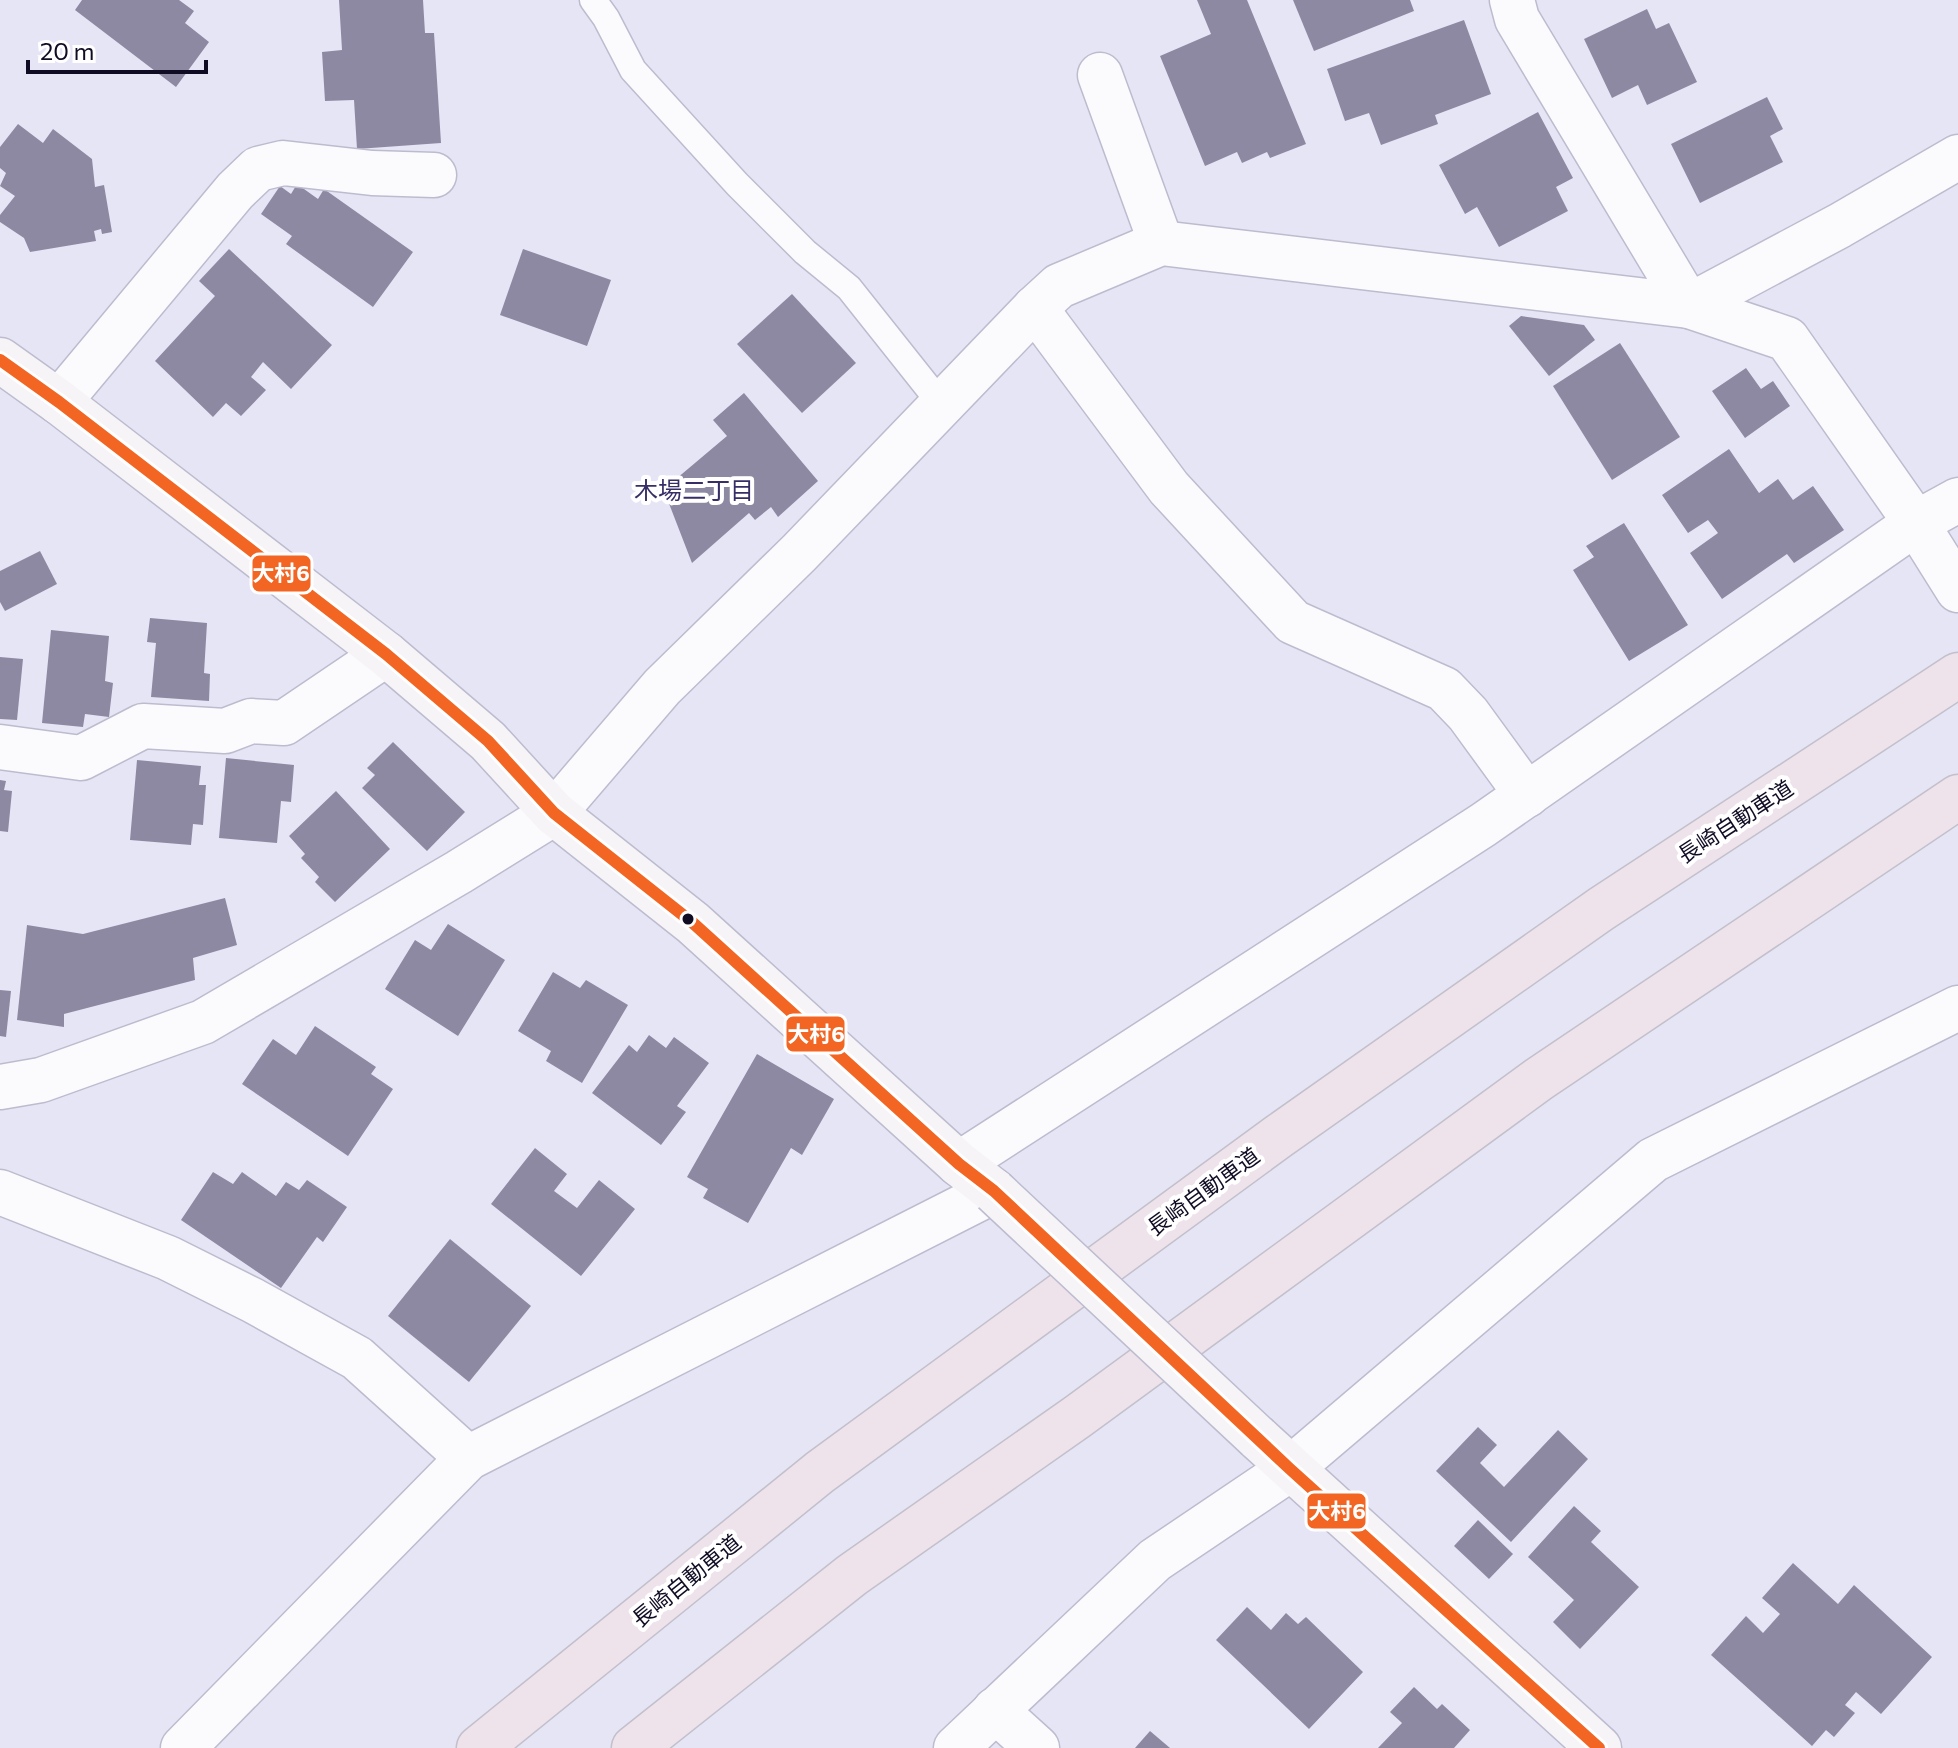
<svg xmlns="http://www.w3.org/2000/svg" width="1958" height="1748" viewBox="0 0 1958 1748" font-family="Commissioner,'Noto Sans JP',sans-serif">
<style>
.building{fill:#8e89a2}
.lines{fill:none;stroke-linecap:round;stroke-linejoin:round}
.lane-casing{stroke:#bdbccf;stroke-width:29}
.street-casing{stroke:#bdbccf;stroke-width:47}
.secondary-casing{stroke:#bdbccf;stroke-width:47}
.highway-casing{stroke:#c2c0cb;stroke-width:47}
.lane{stroke:#fbfbfe;stroke-width:26}
.street{stroke:#fbfbfe;stroke-width:44}
.secondary{stroke:#f7f4f8;stroke-width:44}
.highway{stroke:#eee2eb;stroke-width:44}
.secondary-bridge-casing{stroke:#bdbccf;stroke-width:47;stroke-linecap:butt}
.secondary-bridge{stroke:#f7f4f8;stroke-width:44}
.bus-1-casing{stroke:#fff;stroke-width:18}
.bus-1{stroke:#f26522;stroke-width:12}
.bus-dot{fill:#0f0c23;stroke:#fff;stroke-width:3}
.labels{text-anchor:middle;dominant-baseline:central;stroke-width:8;stroke-linejoin:round;paint-order:stroke}
.street-label{font-size:22px;fill:#0f0c23;stroke:#fff}
.neighbourhood-label{font-size:24px;fill:#372e66;stroke:#fff}
.line-badge{stroke:#fff;stroke-width:3}
.badge-label{font-size:22px;text-anchor:middle;font-weight:bold;fill:#fff}
</style>
<rect width="100%" height="100%" fill="#e6e5f5"/>
<g class="building">
<path d="M82,0H179L194,11L185,23L209,42L176,87L75,10Z"/>
<path d="M339,0H423L425,33H434L441,143L357,149L354,100L325,101L322,52L342,50Z"/>
<path d="M1197,0H1247L1306,144L1270,158L1267,152L1242,163L1237,152L1205,166L1160,56L1211,34Z"/>
<path d="M1293,0H1410L1414,11L1314,51Z"/>
<path d="M1647,9L1656,29L1669,23L1697,82L1647,105L1638,85L1612,98L1584,39Z"/>
<path d="M1464,20L1491,94L1435,115L1438,124L1381,145L1369,113L1345,121L1327,69Z"/>
<path d="M1767,97L1783,129L1770,136L1783,162L1700,203L1671,144Z"/>
<path d="M1538,112L1573,178L1556,187L1568,211L1499,247L1477,207L1465,214L1439,165Z"/>
<path d="M18,124L43,143L53,129L92,159L95,187L104,185L112,232L102,234L101,229L94,231L96,241L30,252L24,238L0,222V215L15,196L0,186L6,173L0,168V147Z"/>
<path d="M297,184L318,199L324,189L413,252L373,307L286,244L292,236L261,214L280,186L291,194Z"/>
<path d="M229,249L332,345L291,389L263,362L251,377L266,390L241,416L226,403L213,417L155,361L215,296L199,281Z"/>
<path d="M523,249L611,280L587,346L500,315Z"/>
<path d="M792,294L856,363L802,413L737,344Z"/>
<path d="M1521,316L1584,325L1595,340L1549,376L1509,326Z"/>
<path d="M1620,343L1680,437L1612,480L1553,386Z"/>
<path d="M1746,368L1761,389L1773,381L1790,406L1745,438L1712,391Z"/>
<path d="M744,393L818,481L778,517L771,507L755,520L749,513L692,563L668,501L683,489L676,479L727,436L713,420Z"/>
<path d="M1729,449L1759,493L1778,479L1793,500L1813,486L1844,530L1794,563L1787,554L1722,599L1690,553L1718,533L1708,520L1688,533L1662,495Z"/>
<path d="M1624,523L1688,625L1629,661L1573,570L1594,557L1586,546Z"/>
<path d="M40,551L57,584L5,611L0,602V571Z"/>
<path d="M150,618L207,623L204,673L210,674L209,701L151,697L156,643L147,642Z"/>
<path d="M51,630L109,636L105,681L113,683L109,717L85,714L83,727L42,723Z"/>
<path d="M0,657L23,659L17,720L0,719Z"/>
<path d="M393,742L465,812L427,851L362,788L375,775L367,768Z"/>
<path d="M226,758L294,765L291,802L281,801L277,843L219,838Z"/>
<path d="M137,760L201,766L199,785H206L203,825L193,824L191,845L130,840Z"/>
<path d="M0,780L6,781L4,790L12,791L8,832L0,831Z"/>
<path d="M336,791L390,849L335,902L315,882L319,877L301,858L305,854L289,836Z"/>
<path d="M225,898L237,945L193,958L195,980L64,1014V1027L17,1020L27,925L83,934Z"/>
<path d="M448,924L505,960L458,1036L385,989L415,940L431,950Z"/>
<path d="M553,972L580,988L586,980L628,1005L582,1083L546,1061L551,1051L518,1031Z"/>
<path d="M0,990L11,991L6,1037L0,1036Z"/>
<path d="M315,1026L376,1067L371,1074L393,1089L348,1156L242,1084L273,1039L296,1055Z"/>
<path d="M649,1035L666,1048L674,1037L709,1063L677,1106L686,1112L661,1145L592,1093L629,1045L637,1052Z"/>
<path d="M757,1054L834,1099L802,1155L791,1148L748,1223L703,1198L708,1189L687,1177Z"/>
<path d="M535,1148L567,1174L554,1191L577,1208L599,1180L635,1209L581,1276L491,1204Z"/>
<path d="M213,1172L233,1184L242,1172L276,1196L286,1182L299,1190L307,1180L347,1207L323,1242L317,1237L281,1288L181,1220Z"/>
<path d="M450,1239L531,1306L469,1382L388,1316Z"/>
<path d="M1478,1427L1497,1445L1480,1463L1504,1487L1558,1430L1588,1459L1511,1542L1436,1471Z"/>
<path d="M1574,1506L1601,1531L1591,1542L1639,1587L1580,1649L1553,1622L1574,1600L1528,1557Z"/>
<path d="M1478,1520L1513,1554L1489,1579L1454,1546Z"/>
<path d="M1793,1563L1838,1604L1854,1585L1932,1657L1881,1714L1856,1692L1845,1705L1855,1713L1834,1737L1826,1730L1812,1746L1711,1655L1746,1616L1763,1633L1780,1614L1762,1598Z"/>
<path d="M1247,1607L1271,1630L1286,1613L1298,1624L1306,1617L1363,1672L1309,1729L1216,1640Z"/>
<path d="M1414,1687L1437,1709L1442,1704L1470,1730L1454,1748H1378L1402,1723L1390,1712Z"/>
<path d="M1150,1731L1170,1748H1135Z"/>
</g>
<g class="lines">
<g class="lane-casing">
<path id="lane" d="M593,0L606,18L633,70L737,184L805,252L849,288L942,405"/>
</g>
<g class="street-casing">
<g id="street">
<path d="M1512,0L1517,19L1689,306L1839,226L1958,157"/>
<path d="M1100,75L1161,243"/>
<path d="M1035,308L1169,488L1293,622L1444,689L1468,714L1527,795"/>
<path d="M59,402L235,191L258,169L283,163L372,173L434,175"/>
<path d="M0,747L81,758L143,726L225,731L251,721L284,723L386,654"/>
<path d="M0,1087L41,1080L203,1022L459,872L554,813L662,687L799,553L1035,308L1059,286L1161,243L1689,306L1787,339L1916,523L1958,590"/>
<path d="M959,1164L1483,825L1916,523L1958,500"/>
<path d="M0,1192L168,1258L252,1300L357,1358L468,1458"/>
<path d="M995,1710L1037,1748"/>
<path d="M183,1748L468,1458L994,1191"/>
<path d="M956,1748L1155,1560L1290,1469L1653,1160L1958,1008"/>
</g>
</g>
<g class="secondary-casing">
<g id="secondary">
<path d="M0,360L59,402L386,654L488,741L554,813L693,923L959,1164L994,1191"/>
<path d="M1258,1438L1599,1748"/>
</g>
</g>
<g class="highway-casing">
<g id="highway">
<path d="M479,1748L820,1472L1279,1136L1601,909L1958,675"/>
<path d="M634,1748L852,1575L1077,1417L1539,1079L1958,797"/>
</g>
</g>
<use href="#lane" class="lane"/>
<use href="#street" class="street"/>
<use href="#secondary" class="secondary"/>
<use href="#highway" class="highway"/>
<g class="secondary-bridge-casing">
<path id="secondary-bridge" d="M994,1191L1258,1438"/>
</g>
<use href="#secondary-bridge" class="secondary-bridge"/>
<g class="bus-1-casing">
<path id="bus-1" d="M0,360L59,402L386,654L488,741L554,813L693,923L959,1164L994,1191L1290,1469L1599,1748"/>
</g>
<use href="#bus-1" class="bus-1"/>
</g>
<circle class="bus-dot" cx="688" cy="919" r="7"/>
<g class="labels">
<g class="street-label">
<text transform="translate(1735 821) rotate(-33)">長崎自動車道</text>
<text transform="translate(1203 1191) rotate(-36)">長崎自動車道</text>
<text transform="translate(686 1580) rotate(-39)">長崎自動車道</text>
</g>
<g class="neighbourhood-label">
<text x="694" y="489">木場二丁目</text>
</g>
</g>
<g class="line-badge">
<rect x="251" y="554" width="61" height="39" rx="8" fill="#f26522"/>
<rect x="785" y="1015" width="61" height="38" rx="8" fill="#f26522"/>
<rect x="1306" y="1492" width="61" height="38" rx="8" fill="#f26522"/>
</g>
<g class="badge-label">
<text x="281" y="581">大村6</text>
<text x="816" y="1042">大村6</text>
<text x="1337" y="1519">大村6</text>
</g>
<path d="M28 60v12h178v-12" fill="none" stroke="#0f0c23" stroke-width="4"/>
<text x="40" y="60" font-size="24" fill="#0f0c23" stroke="#ffffff" stroke-width="6" paint-order="stroke">20 m</text>
</svg>
